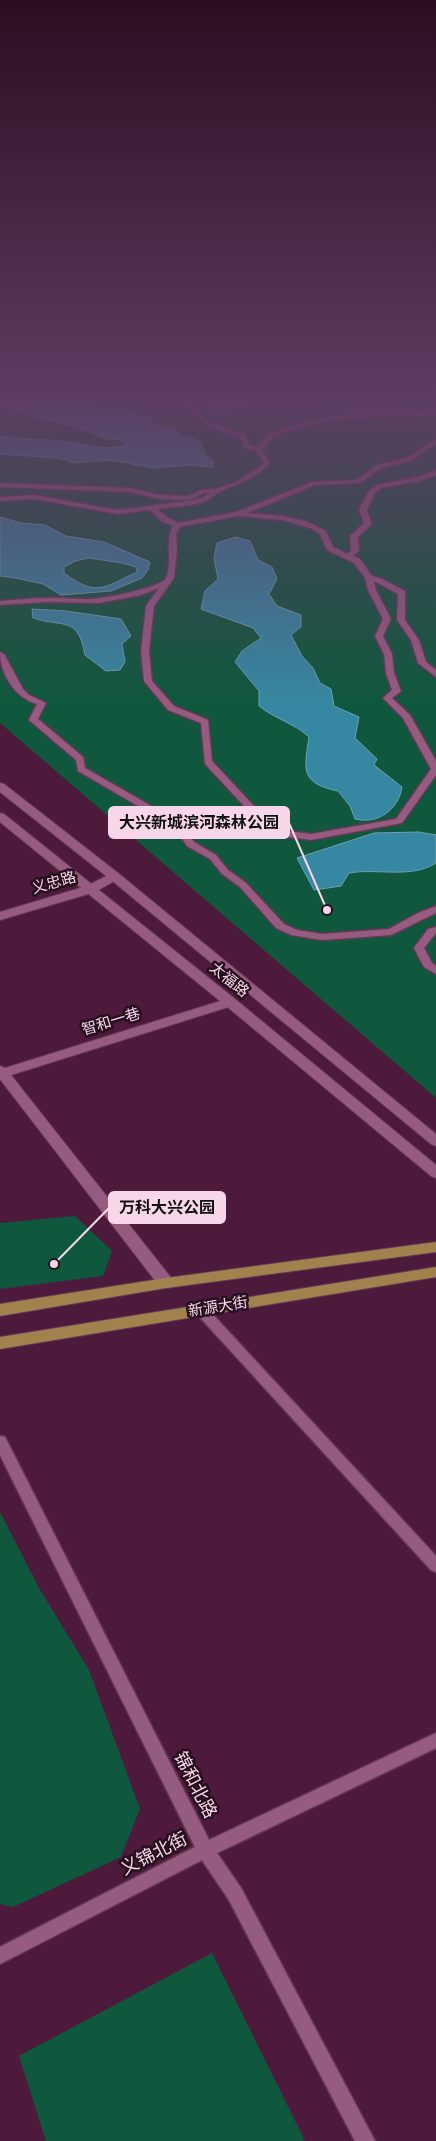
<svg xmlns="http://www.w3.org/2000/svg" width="436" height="2141" viewBox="0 0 436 2141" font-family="'Sofia Sans Condensed','Noto Sans SC',sans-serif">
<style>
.green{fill:#0f583d}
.water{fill:#3687a1;stroke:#709fb7;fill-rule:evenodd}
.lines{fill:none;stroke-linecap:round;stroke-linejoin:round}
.minor-casing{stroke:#653856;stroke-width:3}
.tertiary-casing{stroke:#653856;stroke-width:2}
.secondary-casing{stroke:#653856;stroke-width:2}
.primary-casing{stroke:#653856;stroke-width:2}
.minor{fill:#965c80;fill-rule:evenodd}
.tertiary{fill:#965c80;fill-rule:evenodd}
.secondary{fill:#965c80;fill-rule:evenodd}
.primary{fill:#a1824c;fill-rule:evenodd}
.labels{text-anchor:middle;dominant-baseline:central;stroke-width:5;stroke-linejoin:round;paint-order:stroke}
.street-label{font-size:15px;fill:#f8d6e9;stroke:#260f1e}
.near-street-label{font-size:18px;fill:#f8d6e9;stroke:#260f1e}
.leader{fill:none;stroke:#f8d6e9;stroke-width:2}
.callout-dot{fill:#f8d6e9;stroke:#260f1e;stroke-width:2}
.callout{fill:#f8d6e9;stroke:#f8d6e9;stroke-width:2}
.callout-label{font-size:16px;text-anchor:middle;font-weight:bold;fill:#111}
</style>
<rect width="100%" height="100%" fill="#4d1a3c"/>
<g class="green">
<path d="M0,403H436V1098L0,723Z"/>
<path d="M75,1216L112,1251L103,1276L0,1289V1223Z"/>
<path d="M0,1512L39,1588L89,1670L140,1809L121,1857L13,1907L0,1904Z"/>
<path d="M212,1953L305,2141H46L19,2056Z"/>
</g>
<g class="water">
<path d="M0,403H85L149,418L155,424L175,429L179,435L200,441L204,453L214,462L212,467L191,465L154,468L110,460L75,463L58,458L0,454V436C23,440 47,439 70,442C90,445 108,452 127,444L121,440L107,439L82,429L0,407Z"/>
<path d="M206,403H251C230,408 226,416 204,409Z"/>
<path d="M0,517L21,523L45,525L66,536L104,542L150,562L148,570L142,578L111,591L61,595L43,584L16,578L0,576ZM89,558L122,563L136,567L137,572C103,588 96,597 64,573V567L75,561Z"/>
<path d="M235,537L250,541L258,560L272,567L277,579L269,594L277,606L301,615V627L291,635L302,656L313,668L320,683L331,689L334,706L359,717L355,738L377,759L374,765L402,787C399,809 378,825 355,819L350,806L338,791C300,783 304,770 309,737C294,723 275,719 259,706V691L235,662L242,651L261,638L253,628L201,609L205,591L218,579L214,558L217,543Z"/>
<path d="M32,609L66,611L121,619L131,636L122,644L125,662L120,670L106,671L85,655C78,615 63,628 33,618Z"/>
<path d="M419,832L436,835V863C411,879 377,868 349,873L341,886L314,890L297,858L374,833Z"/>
</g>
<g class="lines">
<g class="minor-casing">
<g id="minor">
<path d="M185,403H191C203,423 224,428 245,435L249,445L257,447L270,433L332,415L436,410V414L332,419L274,435L262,450L270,462C259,478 238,483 220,492C212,496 207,502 196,504C184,507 170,507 157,509L167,517L178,523L236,512L312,482L356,480L377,465L407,458L436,439V444L411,461L381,468L360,483L315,485L248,513L283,516L308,522L326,531L333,547L348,554L351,550L350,536L364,523L359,510L368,492L377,485L418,477L436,470V475L420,481L381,488L375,493L367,510L372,524L358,537L359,550L353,556L360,559L372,576L380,578L405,591V620L419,640L426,662L436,670V677L418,663L411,640L397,620L398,594L374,581L376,590L391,619L383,636L392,654L394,673L401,691L392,698L410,715L436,761V775L402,823L311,840L281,836L246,808L205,764L201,723L168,710L144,681L141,651L146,606L159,588L141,595L99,603L46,602L0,605V601C15,600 31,598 46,598C64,597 83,601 100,598C111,597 162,587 166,578C173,562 164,542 173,526L161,521L150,510L118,514L34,499L0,501V497L34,495L118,510L187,501L202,498L210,493H204L189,500L160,499L130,492L0,487V483L130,488L160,495L188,496L201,490L215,489L236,482L262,465L264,462L256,451L244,447L240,437C218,430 197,425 185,403ZM238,516L283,520L313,529L320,534L327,550L354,563L365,578L368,590L383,619L375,636L384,654L386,673L392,690L383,698L403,718L431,769L396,819L311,834L287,831L252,804L212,761L208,720L174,706L152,681L149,651L154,606L174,578L177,551L176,534L180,527Z"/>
<path d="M0,652L4,654L23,689L29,695L46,703L38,719L83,757L85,768L181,823L194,842L216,855L228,870L246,883L284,924L297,930L322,934L389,929L418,913L436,906V913L391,935L322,940L291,935L276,928L240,887L222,874L210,859L187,846L174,827L78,771L76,760L29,720L37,704C15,698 0,674 0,652Z"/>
<path d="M436,927V933L424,948L432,963L436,966V974L424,967L414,948L428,929Z"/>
<path d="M201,1305L206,1307L436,1556V1572L431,1570L196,1313L195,1310L196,1307Z"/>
<path d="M0,1436L5,1437L7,1441L209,1840L436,1733V1748L217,1853L241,1888L375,2141H355L229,1900L202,1860L0,1964V1947L195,1847L0,1455Z"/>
</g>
</g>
<g class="tertiary-casing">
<g id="tertiary">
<path d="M114,872L118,873L120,876L118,879L95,892L0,920V912L87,886Z"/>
<path d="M230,998L237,1002L235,1005L11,1075L172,1279L174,1283L172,1287L166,1288L160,1287L0,1079V1066L5,1068Z"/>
</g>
</g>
<g class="secondary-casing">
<g id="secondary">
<path d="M0,783L4,784L118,873L436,1134V1146L431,1144L110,879L0,792Z"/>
<path d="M0,813L4,814L235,999L436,1165V1178L431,1176L225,1005L0,822Z"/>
</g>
</g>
<g class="primary-casing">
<g id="primary">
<path d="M436,1242V1252L166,1288L0,1316V1304L166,1278Z"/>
<path d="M436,1267V1277L0,1349V1337Z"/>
</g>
</g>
<use href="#minor" class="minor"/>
<use href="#tertiary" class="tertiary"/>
<use href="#secondary" class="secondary"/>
<use href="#primary" class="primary"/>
</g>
<linearGradient id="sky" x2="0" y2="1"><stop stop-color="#2a0e21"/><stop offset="0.57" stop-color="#5c3e61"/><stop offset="1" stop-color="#5c3e61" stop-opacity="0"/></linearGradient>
<rect width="436" height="702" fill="url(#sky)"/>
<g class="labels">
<g class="street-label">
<text transform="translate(54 883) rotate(-16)">义忠路</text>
<text transform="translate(229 980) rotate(39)">太福路</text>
<text transform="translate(111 1022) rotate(-17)">智和一巷</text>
<text transform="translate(218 1307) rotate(-9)">新源大街</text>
</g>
<g class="near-street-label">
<text transform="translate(195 1785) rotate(63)">锦和北路</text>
<text transform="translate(154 1854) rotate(-27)">义锦北街</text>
</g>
</g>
<path class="leader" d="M327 910L289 823M54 1264L109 1208"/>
<g class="callout-dot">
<circle cx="327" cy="910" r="5"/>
<circle cx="54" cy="1264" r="5"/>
</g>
<g class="callout">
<rect x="109" y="807" width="180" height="31" rx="5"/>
<rect x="109" y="1192" width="116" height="31" rx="5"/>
</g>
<g class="callout-label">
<text x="199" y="828">大兴新城滨河森林公园</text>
<text x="167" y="1213">万科大兴公园</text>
</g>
</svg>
